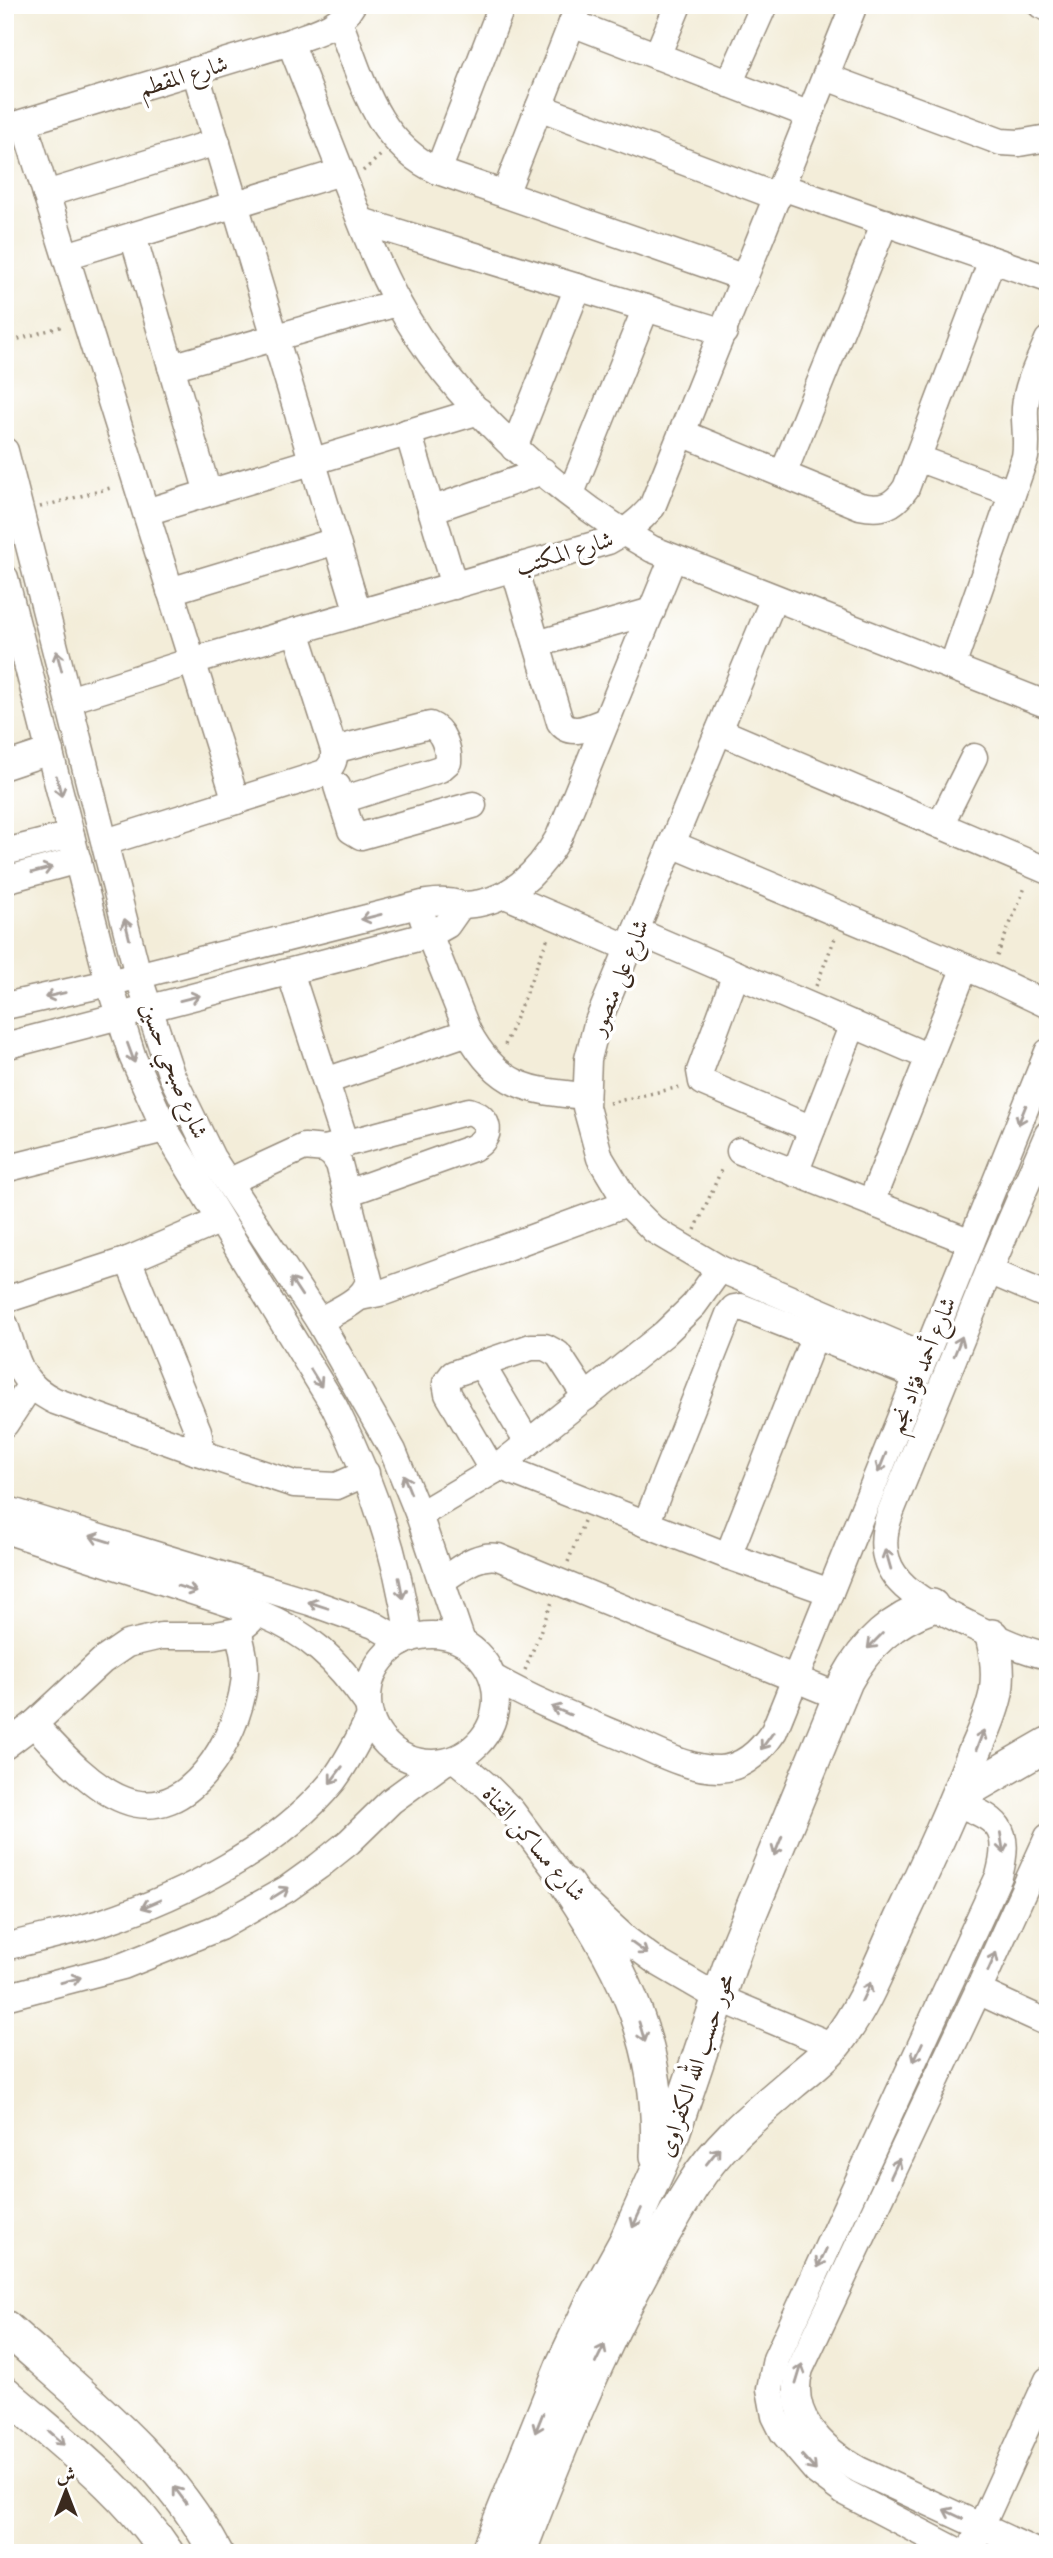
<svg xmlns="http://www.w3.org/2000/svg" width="1053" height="2558" viewBox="0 0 1053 2558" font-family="'Gentium Book Plus',Amiri,serif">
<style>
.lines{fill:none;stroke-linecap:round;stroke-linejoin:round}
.minor-casing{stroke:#978c7c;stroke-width:29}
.major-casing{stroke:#978c7c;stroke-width:36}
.path{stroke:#978c7c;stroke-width:3.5;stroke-dasharray:2 5;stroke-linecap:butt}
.minor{stroke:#fff;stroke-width:26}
.major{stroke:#fff;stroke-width:33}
.oneway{stroke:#a79f9a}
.labels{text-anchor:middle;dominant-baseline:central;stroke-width:7;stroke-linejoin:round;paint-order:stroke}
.street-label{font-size:23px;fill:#3b2a1e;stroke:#fff}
</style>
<rect width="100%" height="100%" fill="#fff"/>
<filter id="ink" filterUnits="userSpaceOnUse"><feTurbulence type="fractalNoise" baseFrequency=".0143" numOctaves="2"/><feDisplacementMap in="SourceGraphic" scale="14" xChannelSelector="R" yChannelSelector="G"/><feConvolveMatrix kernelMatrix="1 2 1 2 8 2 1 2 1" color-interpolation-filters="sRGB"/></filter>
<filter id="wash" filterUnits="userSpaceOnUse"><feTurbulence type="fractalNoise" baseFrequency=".00686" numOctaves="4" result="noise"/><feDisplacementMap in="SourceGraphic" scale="28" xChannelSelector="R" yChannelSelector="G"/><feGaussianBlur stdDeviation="1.57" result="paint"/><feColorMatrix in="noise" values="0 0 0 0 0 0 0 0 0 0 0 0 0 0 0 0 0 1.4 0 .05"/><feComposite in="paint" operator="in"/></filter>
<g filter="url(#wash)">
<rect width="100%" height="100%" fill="#f3edd9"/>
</g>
<g filter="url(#ink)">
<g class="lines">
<g class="minor-casing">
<g id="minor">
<path d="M1041,5L1048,8"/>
<path d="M339,21C362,80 376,143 438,171L745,278"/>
<path d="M572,23L810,115"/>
<path d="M290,42C309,91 329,140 348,189C363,227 377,265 397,301C450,400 555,494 652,549L1048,705"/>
<path d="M657,56L678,5"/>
<path d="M195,71L358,613"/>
<path d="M826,77L1001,142L1019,143L1048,138"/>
<path d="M729,84L764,5"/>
<path d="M539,107L778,197"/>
<path d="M24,123L236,801"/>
<path d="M5,128L290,42C313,33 339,28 352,5"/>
<path d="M438,171L502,5"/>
<path d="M782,187L1048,279"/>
<path d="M46,194L217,142"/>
<path d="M505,194L579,5"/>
<path d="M361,221L724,332"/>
<path d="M133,236L208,493"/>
<path d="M66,256L341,172"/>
<path d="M171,367L397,303"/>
<path d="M408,432L454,586"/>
<path d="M682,433L860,506C882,511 894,506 906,488L992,260"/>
<path d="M514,448L578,287"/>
<path d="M5,451L138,975L171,1074L212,1158L319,1321L393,1451L419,1515L462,1642"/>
<path d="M917,458L1012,493"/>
<path d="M783,474L885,222"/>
<path d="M571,493L646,308"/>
<path d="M431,510L543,471"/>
<path d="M146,512L479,411"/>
<path d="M514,568L560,722C571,738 591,726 606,721"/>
<path d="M5,578L109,983L133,1058L165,1129L334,1406C372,1480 398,1556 409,1639"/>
<path d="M170,591L336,541"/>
<path d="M774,598L597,1024L588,1059L586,1107L600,1158L627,1203L654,1230L720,1269L925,1356"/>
<path d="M537,644L652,611"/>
<path d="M952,667L1025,457C1028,440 1024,425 1025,408C1027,384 1039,362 1048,340"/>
<path d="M69,700L192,661L608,541C626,532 639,522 652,507L854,5"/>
<path d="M719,731L1048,871"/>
<path d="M334,750L430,725C443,730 449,749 448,762L440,769L342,800"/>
<path d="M5,766L50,751"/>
<path d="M337,786L351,830L361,836L473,805"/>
<path d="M940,825L974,757"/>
<path d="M106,842L324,773C332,766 335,761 334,750L296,631"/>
<path d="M672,844L989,977L1048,1005"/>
<path d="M5,852L71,835"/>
<path d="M5,880L78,860"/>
<path d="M505,895L629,948"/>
<path d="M423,919L468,1032C498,1087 528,1091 586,1096"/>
<path d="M636,931L929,1057"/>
<path d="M290,972L346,1144"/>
<path d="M736,974L700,1071L702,1082L812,1129"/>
<path d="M5,1006L109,983L426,903C433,902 441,901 448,902C454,902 459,905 464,905C509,903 538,874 559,837L673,558"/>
<path d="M5,1046L429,935L447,925L461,905"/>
<path d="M326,1081L468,1032"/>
<path d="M1048,1134L989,1271L891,1511C865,1577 919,1600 968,1624C993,1636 1020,1650 1048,1656"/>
<path d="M325,1149L469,1111C491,1118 493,1137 473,1148L347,1193"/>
<path d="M740,1151L971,1242"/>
<path d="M5,1169L165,1129"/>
<path d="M795,1173L853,1024"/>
<path d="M228,1182L304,1147L325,1149L333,1155L339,1164L369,1280C365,1301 335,1311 319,1321"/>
<path d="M871,1202L965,967"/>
<path d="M128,1260L198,1431L200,1441L197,1452"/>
<path d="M989,1271L1048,1296"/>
<path d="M360,1297L384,1292L627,1203"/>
<path d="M5,1300L128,1260L219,1221"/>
<path d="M5,1325C17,1361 18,1383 55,1401L197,1452L294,1484L337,1486L366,1473"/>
<path d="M481,1364L528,1443"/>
<path d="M5,1424L30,1386"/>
<path d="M499,1466L728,1556L830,1592"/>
<path d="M493,1471L448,1394L446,1383L453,1374L531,1347H545L558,1354L586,1397"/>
<path d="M5,1509L310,1602L374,1625L403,1642"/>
<path d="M419,1515L493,1471L664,1334L694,1305L720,1269"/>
<path d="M646,1524L729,1314L734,1308L741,1307L917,1376"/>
<path d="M5,1530L259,1613C309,1634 336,1659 367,1703"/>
<path d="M728,1556L815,1335"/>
<path d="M441,1581C459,1570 476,1553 498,1557L840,1697"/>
<circle cx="432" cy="1699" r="64"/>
<path d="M494,1678C536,1702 582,1720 627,1739C656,1751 686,1769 719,1769C744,1768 761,1751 774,1731L1048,1052"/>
<path d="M34,1724C58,1750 90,1787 124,1800C190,1826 237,1736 244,1684C247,1666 243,1649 238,1631"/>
<path d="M5,1746L34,1724L102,1661L127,1644L161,1636H211L238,1631L250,1621"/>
<path d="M456,1760L487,1786L511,1810L567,1885L627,1940L657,1962L719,1998L833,2046"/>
<path d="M955,1803C998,1818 1012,1828 999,1876L776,2359L770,2389L775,2416L783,2432L817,2472L844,2492L961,2553"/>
<path d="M5,1947C38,1938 72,1932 103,1922C184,1895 278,1848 333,1781C348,1761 359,1739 370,1716"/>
<path d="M978,1991L1048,2023"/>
<path d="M5,1997L123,1966L220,1927L287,1889L319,1866L349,1842L391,1801L443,1763"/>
<path d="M974,2542L1048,2380"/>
<path d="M1038,2553L859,2470C822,2449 786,2415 800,2369L978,1991L1048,1837"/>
</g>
</g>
<g class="major-casing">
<g id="major">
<path d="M958,1796L1048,1744"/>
<path d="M567,1885C625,1971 663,2049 657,2156"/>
<path d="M5,2327C82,2396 167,2460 216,2553"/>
<path d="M5,2393C62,2443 125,2489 167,2553"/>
<path d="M487,2553L564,2362L593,2301L626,2241L669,2145L735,1950L846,1681C866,1644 892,1620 932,1606"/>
<path d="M519,2553C568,2423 619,2303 693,2185C719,2143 755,2115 792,2083C807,2070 823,2059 835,2044C867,2005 884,1953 906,1908C930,1857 954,1806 974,1753C982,1734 992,1714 996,1693C999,1674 997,1655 992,1636"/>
</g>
</g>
<g class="path">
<path d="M363,171L381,155"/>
<path d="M5,343L63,326"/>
<path d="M40,507L114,487"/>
<path d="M997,956L1026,885"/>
<path d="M816,986L835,938"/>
<path d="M505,1045L549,935"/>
<path d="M609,1103L680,1087"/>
<path d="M695,1230L723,1166"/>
<path d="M568,1562L584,1521"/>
<path d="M525,1670L552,1602"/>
</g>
<use href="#minor" class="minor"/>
<use href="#major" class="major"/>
</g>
<defs><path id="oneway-shaft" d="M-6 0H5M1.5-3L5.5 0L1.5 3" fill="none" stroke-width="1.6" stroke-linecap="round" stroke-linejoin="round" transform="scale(1.75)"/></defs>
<g class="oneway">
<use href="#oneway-shaft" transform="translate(59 661) rotate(-105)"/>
<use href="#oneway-shaft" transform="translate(59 786) rotate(76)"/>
<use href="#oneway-shaft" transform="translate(42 870) rotate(-15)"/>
<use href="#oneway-shaft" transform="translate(371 917) rotate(166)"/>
<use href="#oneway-shaft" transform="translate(127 929) rotate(-104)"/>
<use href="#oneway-shaft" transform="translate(55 995) rotate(167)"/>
<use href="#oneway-shaft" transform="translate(190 998) rotate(-14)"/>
<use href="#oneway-shaft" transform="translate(131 1053) rotate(70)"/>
<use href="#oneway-shaft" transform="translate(1022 1115) rotate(112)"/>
<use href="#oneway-shaft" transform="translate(296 1287) rotate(-123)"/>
<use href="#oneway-shaft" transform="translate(958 1346) rotate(-68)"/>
<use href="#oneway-shaft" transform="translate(316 1378) rotate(58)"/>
<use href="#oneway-shaft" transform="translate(882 1463) rotate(112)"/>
<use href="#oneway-shaft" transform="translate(407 1484) rotate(-112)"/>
<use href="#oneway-shaft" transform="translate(100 1539) rotate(-163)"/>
<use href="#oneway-shaft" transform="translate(888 1559) rotate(-106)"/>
<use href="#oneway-shaft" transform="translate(401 1588) rotate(79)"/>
<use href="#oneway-shaft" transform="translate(187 1589) rotate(18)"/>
<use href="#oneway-shaft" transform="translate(318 1605) rotate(-162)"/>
<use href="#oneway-shaft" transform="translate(875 1641) rotate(135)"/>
<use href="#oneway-shaft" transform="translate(561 1711) rotate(-157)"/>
<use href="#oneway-shaft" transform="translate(980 1740) rotate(-69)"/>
<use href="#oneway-shaft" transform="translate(767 1741) rotate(126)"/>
<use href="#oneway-shaft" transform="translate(336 1775) rotate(127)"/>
<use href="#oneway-shaft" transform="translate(1002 1843) rotate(81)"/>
<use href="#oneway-shaft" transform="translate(778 1846) rotate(112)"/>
<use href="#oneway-shaft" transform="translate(280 1893) rotate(-32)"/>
<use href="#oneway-shaft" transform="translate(151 1904) rotate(157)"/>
<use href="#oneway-shaft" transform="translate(639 1948) rotate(36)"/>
<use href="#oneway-shaft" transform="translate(992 1962) rotate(-66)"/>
<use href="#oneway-shaft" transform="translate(71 1980) rotate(-15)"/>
<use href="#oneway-shaft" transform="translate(866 1992) rotate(-65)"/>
<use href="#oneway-shaft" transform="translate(642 2032) rotate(73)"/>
<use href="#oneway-shaft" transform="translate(918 2052) rotate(115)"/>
<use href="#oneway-shaft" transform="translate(713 2156) rotate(-51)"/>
<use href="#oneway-shaft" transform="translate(895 2168) rotate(-65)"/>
<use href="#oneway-shaft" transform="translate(637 2218) rotate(115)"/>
<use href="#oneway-shaft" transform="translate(822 2258) rotate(115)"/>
<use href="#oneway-shaft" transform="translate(600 2354) rotate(-64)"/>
<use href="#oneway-shaft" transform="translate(799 2374) rotate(-73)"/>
<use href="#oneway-shaft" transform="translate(539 2423) rotate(112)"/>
<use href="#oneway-shaft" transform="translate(57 2438) rotate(41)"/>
<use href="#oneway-shaft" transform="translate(809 2463) rotate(48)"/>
<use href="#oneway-shaft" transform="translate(180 2495) rotate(-127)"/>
<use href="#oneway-shaft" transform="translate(953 2514) rotate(-155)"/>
</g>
</g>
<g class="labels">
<g class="street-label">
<text transform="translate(183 75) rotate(-17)">شارع المقطم</text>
<text transform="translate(564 552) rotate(-17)">شارع المكتب</text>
<text transform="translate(618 977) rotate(-68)">شارع على منصور</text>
<text transform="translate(175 1070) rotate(68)">شارع صبحي حسين</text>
<text transform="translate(921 1365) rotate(-68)">شارع أحمد فؤاد نجم</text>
<text transform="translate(535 1843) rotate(49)">شارع مساكن القناة</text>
<text transform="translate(695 2065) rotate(-71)">محور حسب الله الكفراوى</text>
</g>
</g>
<rect width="1053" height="2558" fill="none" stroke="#fff" stroke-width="28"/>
<g transform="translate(66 2491)" stroke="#ffffff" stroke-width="5" paint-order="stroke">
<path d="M0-5L12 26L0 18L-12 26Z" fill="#3b2a1e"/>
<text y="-10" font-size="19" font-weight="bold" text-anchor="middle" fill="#3b2a1e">ش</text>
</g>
</svg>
